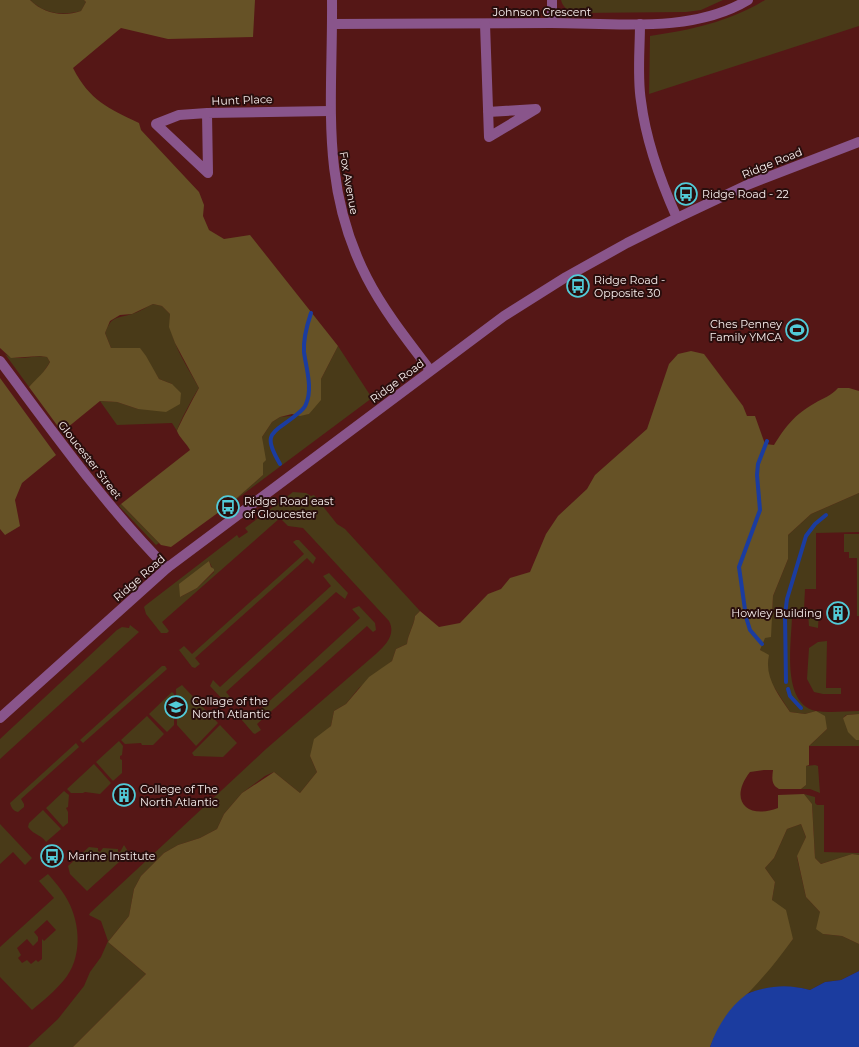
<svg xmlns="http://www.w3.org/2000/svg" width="859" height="1047" viewBox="0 0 859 1047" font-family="Montserrat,sans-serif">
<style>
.green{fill:#493a18;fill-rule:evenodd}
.forest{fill:#665226}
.water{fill:#1b3c9f}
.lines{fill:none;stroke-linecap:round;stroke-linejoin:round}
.stream{stroke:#1b3c9f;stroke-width:4}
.minor{stroke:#89558b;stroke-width:10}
.tertiary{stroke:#89558b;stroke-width:10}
.labels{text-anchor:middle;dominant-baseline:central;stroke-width:4;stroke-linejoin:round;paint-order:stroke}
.street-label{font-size:11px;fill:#faf1f0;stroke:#290e0d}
.poi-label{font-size:11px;fill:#faf1f0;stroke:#290e0d;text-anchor:start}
</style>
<rect width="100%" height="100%" fill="#551716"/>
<g class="green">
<path d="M30,0H84L86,2L81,11C63,16 44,14 30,0Z"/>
<path d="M561,0H723L701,10L686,12L575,13C568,10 563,8 561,0Z"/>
<path d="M765,0H859V26L649,94L650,36C691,30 729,22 765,0Z"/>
<path d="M153,304L162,306L170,314C168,340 187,365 199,388C194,395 178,425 177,431L172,423L117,425L100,401L117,402L138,409L172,384L159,379L152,368L127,348H111L105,333C112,315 116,319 132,314C139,312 146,307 153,304Z"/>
<path d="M338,346L372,398L230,504L263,475L262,437L272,422L280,417L309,414L320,390L321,379Z"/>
<path d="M5,354C18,363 32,354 47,357L50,362L41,376L29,387Z"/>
<path d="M293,492L306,493L311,496L314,495L337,524L345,529L420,611L415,616C414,626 408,634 407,644L396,649L392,661L359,688L346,704L334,711L331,726L325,732L310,756L317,772L300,793L274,772L265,776L242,793L224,814L217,829L200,838L178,845L164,853L141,876L134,889L129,916L108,942L146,974L73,1047H28L58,1019L84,986L90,972L101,957L108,941L101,921L89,915L90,913L266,749L377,653C386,645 396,634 389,621L303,528L288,526L280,518L162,622L169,631L167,633H161L146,614L144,607L146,605L237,535L239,538L248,532L245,528ZM209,561L214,572L197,588L180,597Z"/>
<path d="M859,493V532L816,533V589H805L804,609L819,610L818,628L809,626L808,614L792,615C792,640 780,704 816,711C830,713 845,711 859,711V714L846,715L843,718L856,740H859V746H809L827,729L816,711L805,714L790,712L770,681L760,650L772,616L773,596L788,559V535L811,514Z"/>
<path d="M121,504L159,543L156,545L119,506Z"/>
<path d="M844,534H859V616H857V558H849V552H844Z"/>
<path d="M296,540H299L316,558L313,564L307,558L195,658L200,664L195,668L192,667L179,650L184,646L192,654L304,554L293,542Z"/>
<path d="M329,573L348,593L345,599L336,592L226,692L230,697L224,701L210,686L213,680L220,687L331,586L323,576Z"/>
<path d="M359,606L375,623L376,630L373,632L367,626L257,724L261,730L255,734L253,733L241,719V717L244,713L250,719L360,618L352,609Z"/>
<path d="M130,625L139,632L0,759V739L117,630L122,627L129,628Z"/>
<path d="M827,641L826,688H841V694H823L814,692L807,679L809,648L818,642Z"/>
<path d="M162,666H165L167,669L83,743L80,740Z"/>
<path d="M182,685L218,723L196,746L177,725L176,689Z"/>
<path d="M172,692L174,694V725L167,732L149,714Z"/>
<path d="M147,716L164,734L153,745H142L141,743L125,744L121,740Z"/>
<path d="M220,725L237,743L223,757L194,756L192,753Z"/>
<path d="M119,741L123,746L122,755L120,756V759L122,760V773L113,781L96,762Z"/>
<path d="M76,743L79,747L21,799L24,804V807L18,812C13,811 11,807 10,803Z"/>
<path d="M94,764L111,783L100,794L85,792L83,793H71L67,789Z"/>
<path d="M815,765L818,766L820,793L810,789H801L806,785V766Z"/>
<path d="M64,791L69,795L68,807L66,808L68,812V823L63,827L46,808Z"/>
<path d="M804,794L815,797V803L817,805H824V852L859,853V855L852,854L821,864L815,858L812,804Z"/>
<path d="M43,810L61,829L46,842C42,835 35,836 28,827L29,823Z"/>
<path d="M0,824L32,858L25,865L13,852L0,864Z"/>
<path d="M801,824L806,837L797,857L806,897L820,912L823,934L842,936L859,944V971L841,980L825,982L810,990C784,984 773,987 747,993L793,939L772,900L775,882L765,868L774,858L787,829Z"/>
<path d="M124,845L129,853L87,891L70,874L68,866L89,847L98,848V851L100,852L103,848L118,849V852H120Z"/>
<path d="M48,874C55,882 63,891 68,901C81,925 82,959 64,980C55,991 43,1001 32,1010L0,977V947L54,898L39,881ZM47,920L56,930L44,941L42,939V959L38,962L36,960L31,964L27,960L22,963L18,958L21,955L17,948L27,939L33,946L38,941V937L34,932Z"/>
</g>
<g class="forest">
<path d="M0,0H30C44,14 63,17 81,11L86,2L84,0H255L253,37L168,39L121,28L73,68C90,101 108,108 139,123L141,130L199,192L204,205L203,216L209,230L224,239L250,235L338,346L321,379V400L309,414L300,416L292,414L280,417L272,422L262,437L266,460L263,463V475L230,504L171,547L161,545L121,504L190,450C187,444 179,437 177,431C177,429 196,393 199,388L175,343L169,327L170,314L162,306L153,304L132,314L120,315L110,321L105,333L111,348H140L146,356L159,379L172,384L181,393L180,404L166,412L138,409L117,402L100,401L62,432L29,387C37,378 45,372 50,362L47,357L40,356L11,358L0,348Z"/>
<path d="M691,351L704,354L743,406L747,416H755L765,444L774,445C786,426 794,415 815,403C823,398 831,396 838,388H849L859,391V493L811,514L788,535V559L773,596L771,637L765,638L760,650L769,655C764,677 778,694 790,712L805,714L816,711L825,716L827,729L809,746V765L806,766V785L801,789H779C771,785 772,778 773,770H764L750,772C728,800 747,820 778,808V795L804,794L812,804L815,858L821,864L852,854L859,855V944L842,936L823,934L816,929L820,912L806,897L797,856L806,837L801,824L787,829L774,858L765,868L775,882L772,900L786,910L793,939C783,952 773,966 762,978C742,1001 721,1018 710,1047H73L146,974L108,942L129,916L134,889L141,876L164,853L178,845L200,838L217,829L224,814L242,793L274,772L300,793L317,772L310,756L314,739L331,726L334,711L346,704L369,677L392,661L396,649L407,644C408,634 414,626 415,616L420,611L439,627L460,623L488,594L501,589L510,578L530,572L546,534L558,516L587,489L595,475L647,429L669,364L678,354Z"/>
<path d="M0,378L56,455L22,483L15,500L20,526L5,535L0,529Z"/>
<path d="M209,561L211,567L214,569V571L197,588L180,597L179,584Z"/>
<path d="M859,714V740H856L848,732L843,718L847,715Z"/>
</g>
<path class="water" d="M859,971V1047H710C717,1027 729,1007 747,994C750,992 755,991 758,990C778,985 790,985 810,990L825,982L841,980Z"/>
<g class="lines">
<g class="stream">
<path d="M280,464C261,432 273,434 296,415C300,412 305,408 306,404C313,388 306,368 304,352C303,339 307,325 311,313"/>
<path d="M762,644L750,630L746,617L739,567L760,510L757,475L758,464L767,441"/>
<path d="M786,682L785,615L787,599L806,536L815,524L826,515"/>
<path d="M788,689L790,696L801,708"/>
</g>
<g class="minor">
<path d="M332,0C333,100 319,185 367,278C384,311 408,341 430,370"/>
<path d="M552,0V23"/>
<path d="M332,24C405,24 478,23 551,23C614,23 692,34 748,0"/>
<path d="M485,24L489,137L536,109L488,112"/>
<path d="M640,24C640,49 637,76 641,101C646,142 660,180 677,218"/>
<path d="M207,113L208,173L156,124L179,115L207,113L330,111"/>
<path d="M0,361C54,433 104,504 167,568"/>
</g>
<path class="tertiary" d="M0,718L167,568L504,316L566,277L627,243L677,218L747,185L859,142"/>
</g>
<defs>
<g id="bus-ring" transform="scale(1.15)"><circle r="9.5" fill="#290e0d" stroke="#52cbd8" stroke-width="1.5"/><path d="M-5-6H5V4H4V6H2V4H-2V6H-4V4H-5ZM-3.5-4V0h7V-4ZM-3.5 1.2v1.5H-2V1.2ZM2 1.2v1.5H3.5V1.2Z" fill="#52cbd8"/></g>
<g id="stadium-ring" transform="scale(1.15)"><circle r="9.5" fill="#290e0d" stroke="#52cbd8" stroke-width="1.5"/><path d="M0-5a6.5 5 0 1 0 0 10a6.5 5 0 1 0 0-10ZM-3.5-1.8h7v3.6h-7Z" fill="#52cbd8"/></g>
<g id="building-ring" transform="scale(1.15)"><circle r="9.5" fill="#290e0d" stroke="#52cbd8" stroke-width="1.5"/><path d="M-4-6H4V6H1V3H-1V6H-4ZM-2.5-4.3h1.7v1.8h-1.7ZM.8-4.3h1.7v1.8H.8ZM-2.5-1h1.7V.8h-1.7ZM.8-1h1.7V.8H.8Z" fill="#52cbd8"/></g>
<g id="university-ring" transform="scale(1.15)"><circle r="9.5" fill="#290e0d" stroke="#52cbd8" stroke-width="1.5"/><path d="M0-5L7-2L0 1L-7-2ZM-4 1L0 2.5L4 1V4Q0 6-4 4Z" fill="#52cbd8"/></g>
</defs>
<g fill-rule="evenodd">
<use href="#bus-ring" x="686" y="194"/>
<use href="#bus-ring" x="578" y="286"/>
<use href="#stadium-ring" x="797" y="330"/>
<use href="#bus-ring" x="228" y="507"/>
<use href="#building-ring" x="838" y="613"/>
<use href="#university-ring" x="176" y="707"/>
<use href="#building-ring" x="124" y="795"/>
<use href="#bus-ring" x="52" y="856"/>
</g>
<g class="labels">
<g class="street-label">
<text x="542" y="12">Johnson Crescent</text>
<text transform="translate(242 100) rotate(-2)">Hunt Place</text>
<text transform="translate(772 163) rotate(-22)">Ridge Road</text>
<text transform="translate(349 183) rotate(80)">Fox Avenue</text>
<text transform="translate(397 381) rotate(-37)">Ridge Road</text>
<text transform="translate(90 460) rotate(52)">Gloucester Street</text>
<text transform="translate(139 578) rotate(-41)">Ridge Road</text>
</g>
<g class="poi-label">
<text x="702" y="194">Ridge Road - 22</text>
<text x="594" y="280">Ridge Road -<tspan x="594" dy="13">Opposite 30</tspan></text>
<text x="782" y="324" text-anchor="end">Ches Penney<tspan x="782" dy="13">Family YMCA</tspan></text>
<text x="244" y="501">Ridge Road east<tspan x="244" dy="13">of Gloucester</tspan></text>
<text x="822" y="613" text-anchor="end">Howley Building</text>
<text x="192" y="701">Collage of the<tspan x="192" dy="13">North Atlantic</tspan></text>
<text x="140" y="789">College of The<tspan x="140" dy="13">North Atlantic</tspan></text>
<text x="68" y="856">Marine Institute</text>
</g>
</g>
</svg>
